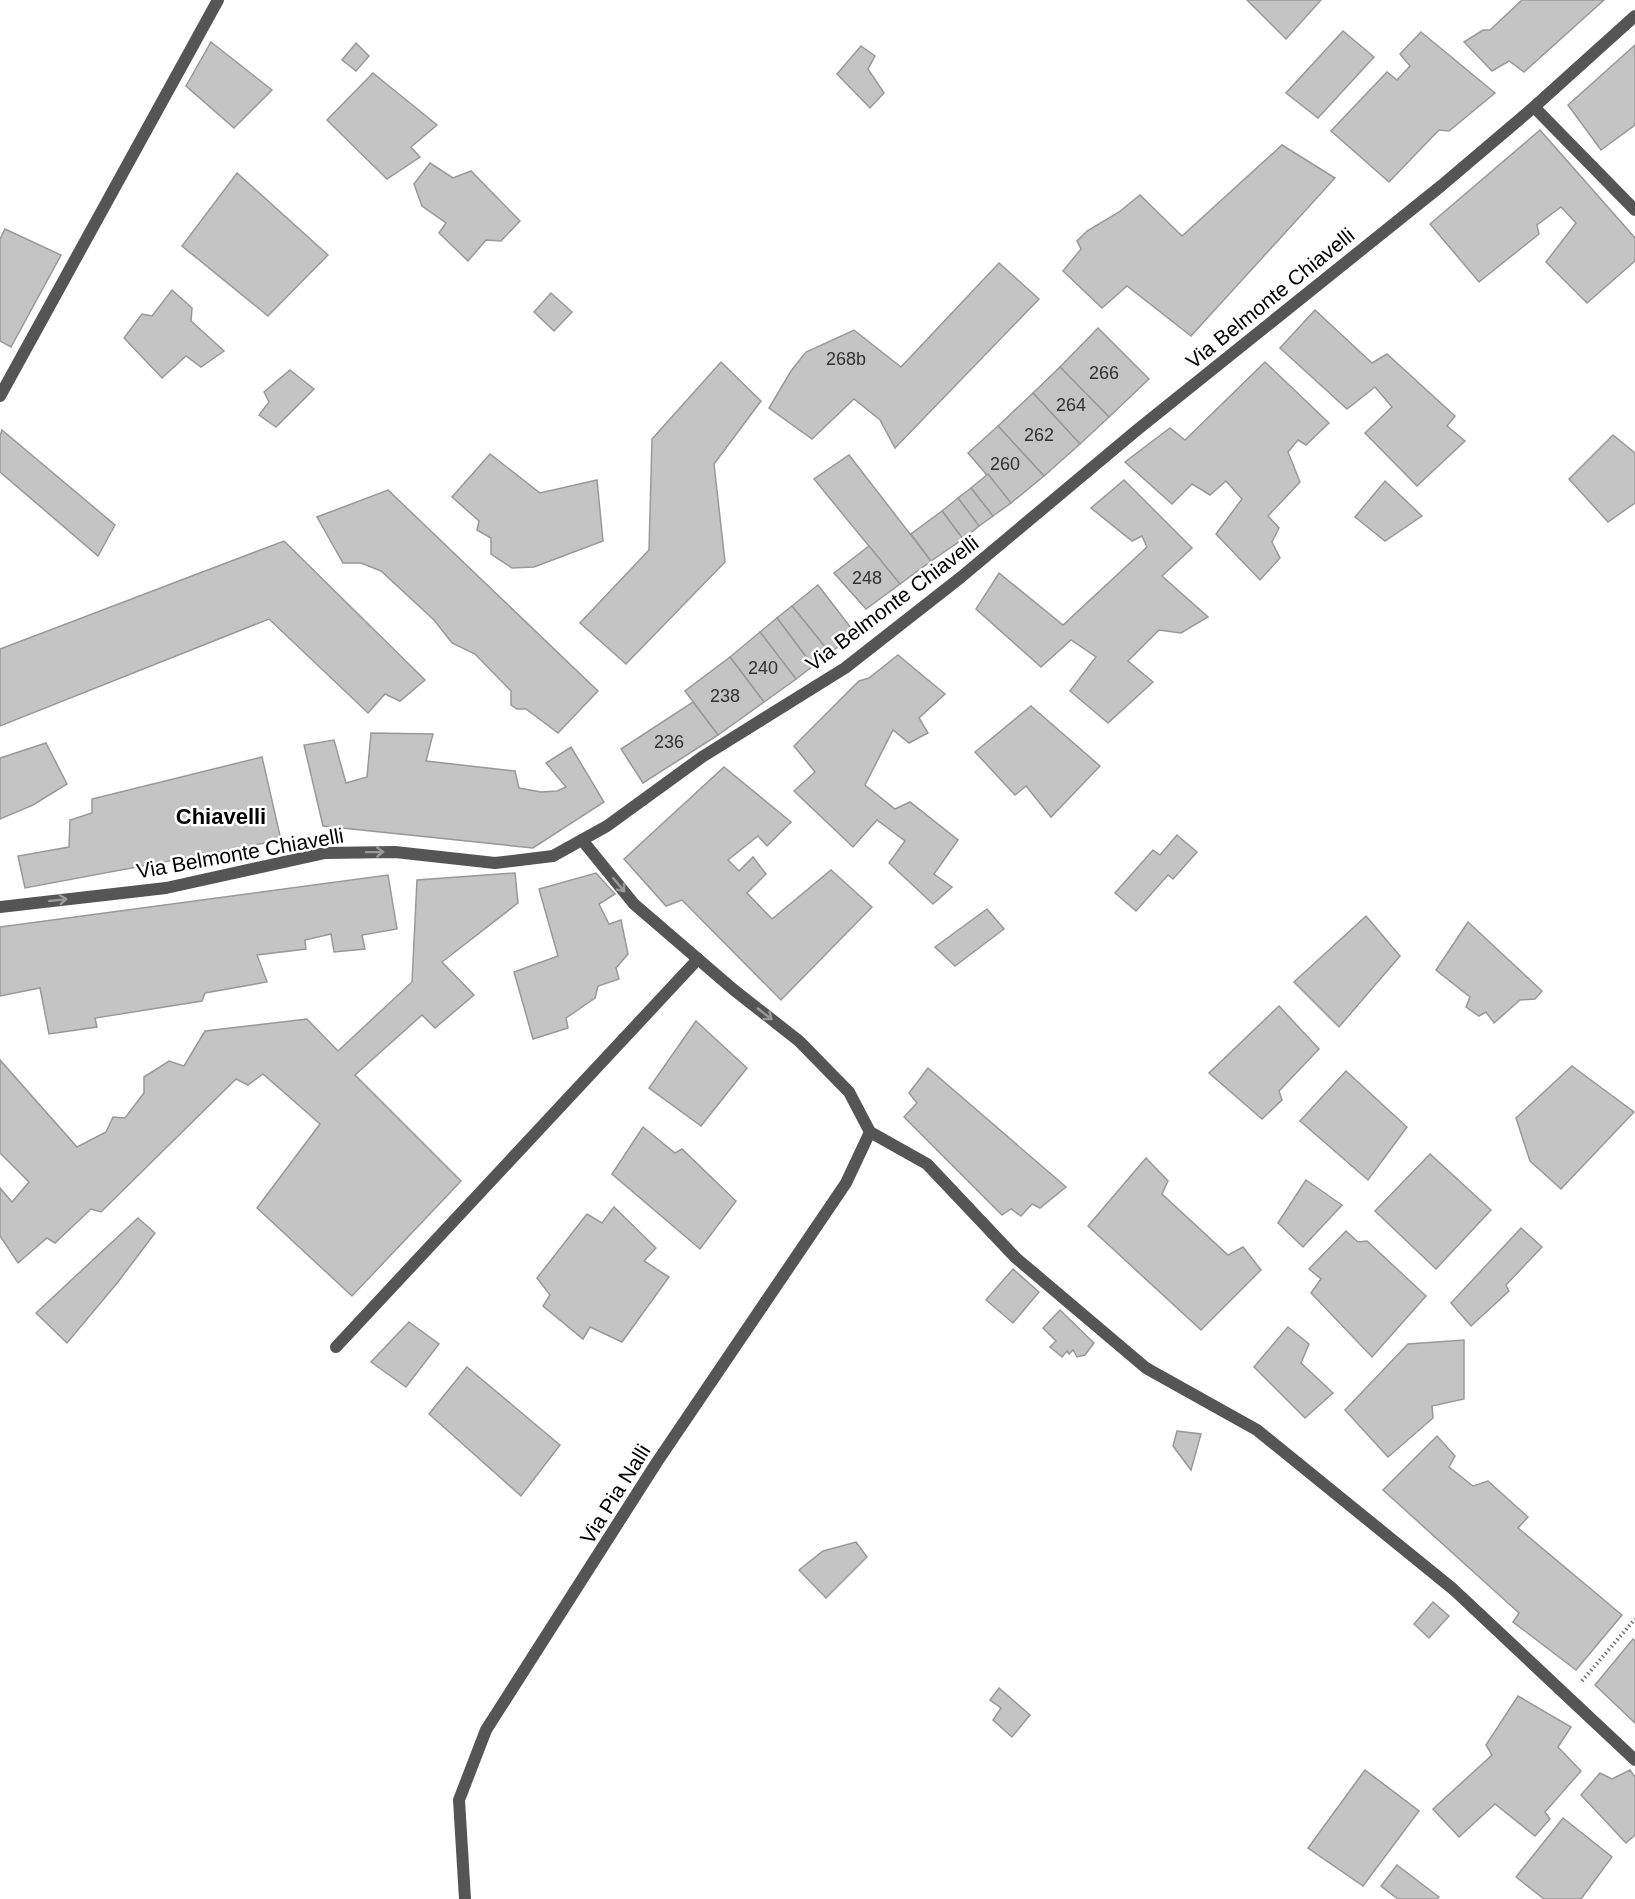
<svg xmlns="http://www.w3.org/2000/svg" width="1635" height="1899" viewBox="0 0 1635 1899" font-family="Arial,sans-serif">
<style>
.building{fill:#c4c4c4;stroke:#999;stroke-width:1.5}
.lines{fill:none;stroke-linecap:round;stroke-linejoin:round}
.path{stroke:#777;stroke-width:4;stroke-dasharray:1.5 3;stroke-linecap:butt}
.street{stroke:#555;stroke-width:12}
.oneway{stroke:#999}
.labels{text-anchor:middle;dominant-baseline:central;stroke-width:5;stroke-linejoin:round;paint-order:stroke}
.number-label{font-size:18px;fill:#313131}
.street-label{font-size:21px;fill:#000;stroke:#fff}
.neighbourhood-label{font-size:22px;font-weight:bold;fill:#000;stroke:#fff}
</style>
<rect width="100%" height="100%" fill="#fff"/>
<g class="building">
<path d="M1247,0H1321L1286,39Z"/>
<path d="M1522,0H1604L1524,72L1509,61L1492,71L1464,42L1483,30H1490Z"/>
<path d="M1343,31L1374,57L1318,118L1286,93Z"/>
<path d="M1421,32L1495,93L1449,131L1439,130L1389,182L1331,131L1387,72L1397,80L1410,66L1400,54Z"/>
<path d="M211,42L272,90L234,128L186,86Z"/>
<path d="M356,43L369,56L356,71L342,60Z"/>
<path d="M1635,45V125L1601,150L1568,105Z"/>
<path d="M861,46L875,56L868,69L884,93L870,108L837,74Z"/>
<path d="M373,73L437,125L411,147L420,157L387,179L327,120Z"/>
<path d="M1540,130L1635,238V261L1587,303L1546,262L1576,223L1561,207L1537,225L1539,234L1479,282L1430,224Z"/>
<path d="M1282,145L1335,178L1191,336L1127,286L1102,308L1063,271L1081,249L1077,241L1087,231L1119,212L1140,195L1182,236Z"/>
<path d="M430,163L453,178L471,171L520,221L501,241L486,240L468,261L439,233L446,223L422,206L414,184Z"/>
<path d="M237,173L328,255L268,316L182,246Z"/>
<path d="M5,229L61,255L11,347L0,341V239Z"/>
<path d="M999,263L1039,299L895,448L880,420L854,399L812,439L769,408L791,371L806,352L854,330L901,367Z"/>
<path d="M172,290L192,308L191,321L224,351L201,367L186,356L162,378L124,338L142,314L152,316Z"/>
<path d="M551,293L572,312L554,331L534,312Z"/>
<path d="M1315,310L1372,363L1387,354L1455,416L1447,426L1465,441L1417,486L1365,433L1392,407L1375,387L1347,409L1280,348Z"/>
<path d="M1098,328L1149,379L1109,417L1060,367Z"/>
<path d="M721,362L761,401L714,464L725,562L626,664L580,623L649,550L652,439Z"/>
<path d="M1265,362L1329,423L1306,445L1298,440L1288,452L1300,482L1268,516L1279,528L1272,542L1280,558L1260,580L1216,534L1242,499L1226,481L1210,495L1192,484L1172,504L1125,462L1170,428L1185,440Z"/>
<path d="M1060,367L1109,417L1080,444L1033,393Z"/>
<path d="M290,370L314,389L276,427L259,415L269,402L264,392Z"/>
<path d="M1033,393L1080,444L1044,476L998,426Z"/>
<path d="M998,426L1044,476L1011,503L968,453Z"/>
<path d="M2,430L115,525L98,556L0,472V436Z"/>
<path d="M1613,435L1635,453V503L1608,522L1569,479Z"/>
<path d="M490,454L540,493L597,480L603,541L534,567L512,568L491,554V538L477,530L479,521L452,497Z"/>
<path d="M849,455L931,561L900,584L814,479Z"/>
<path d="M988,474L1011,503L993,516L971,488Z"/>
<path d="M1124,480L1192,548L1162,576L1208,617L1181,633L1159,630L1128,661L1153,682L1108,723L1070,691L1096,657L1071,640L1041,667L976,609L999,573L1063,625L1147,547L1142,536L1132,541L1091,508Z"/>
<path d="M1385,481L1422,516L1385,541L1355,517Z"/>
<path d="M971,488L993,516L979,526L958,498Z"/>
<path d="M388,490L598,691L558,733L526,709H517L511,705V691L475,654L452,643L434,620L381,571L361,563H343L317,517Z"/>
<path d="M958,498L979,526L963,539L942,511Z"/>
<path d="M942,511L963,539L931,561L911,534Z"/>
<path d="M284,541L425,680L400,701L385,694L368,713L269,619L0,726V649Z"/>
<path d="M869,546L900,584L866,609L834,573Z"/>
<path d="M818,585L855,633L830,653L792,606Z"/>
<path d="M792,606L830,653L813,666L777,618Z"/>
<path d="M777,618L813,666L796,679L760,632Z"/>
<path d="M760,632L796,679L764,702L730,657Z"/>
<path d="M898,655L945,694L919,718L928,733L909,743L893,730L865,785L895,809L910,802L958,840L934,874L952,887L933,904L889,863L905,841L877,820L853,847L794,791L815,772L794,746L859,681L869,678Z"/>
<path d="M730,657L764,702L718,735L685,691Z"/>
<path d="M693,702L718,735L643,783L621,749Z"/>
<path d="M1031,706L1100,766L1051,817L1026,786L1015,795L975,752Z"/>
<path d="M371,733L433,734L426,761L515,771L519,788L541,792L557,791L566,787L546,763L571,747L604,802L533,848L323,826L304,745L334,740L346,783L367,777Z"/>
<path d="M46,743L67,784L33,805L0,819V758Z"/>
<path d="M262,757L281,840L25,888L18,856L69,847L70,820L92,813V799Z"/>
<path d="M724,767L791,822L767,846L758,836L728,860L739,871L753,857L766,874L747,893L772,919L831,870L872,907L781,1000L682,900L666,906L624,859Z"/>
<path d="M1177,835L1197,852L1173,879L1168,875L1136,911L1115,893L1153,850L1160,855Z"/>
<path d="M515,873L518,903L442,962L474,995L435,1028L422,1015L355,1075L461,1181L352,1296L257,1208L320,1124L263,1074L248,1085L236,1079L101,1212L91,1209L55,1243L47,1238L18,1263L0,1236V1188L12,1202L29,1182L0,1153V1060L77,1147L106,1132L113,1117L125,1118L144,1093V1077L169,1061L184,1066L205,1031L307,1019L338,1051L412,982L417,880Z"/>
<path d="M596,873L615,894L599,904L609,924L621,920L628,954L616,968L619,979L598,986L595,998L566,1018L568,1028L533,1039L514,972L558,956L539,889Z"/>
<path d="M388,875L397,929L362,935L365,949L334,952L331,934L305,940L306,949L257,955L267,982L205,993L202,1001L95,1018L97,1027L49,1034L40,988L0,996V927Z"/>
<path d="M987,909L1004,929L955,966L935,947Z"/>
<path d="M1366,916L1400,956L1339,1027L1294,982Z"/>
<path d="M1468,922L1542,991L1535,999L1520,1000L1494,1023L1486,1012L1479,1016L1466,1007L1470,997L1436,970Z"/>
<path d="M1279,1006L1319,1049L1279,1091L1282,1100L1262,1119L1209,1073Z"/>
<path d="M696,1021L747,1068L701,1126L649,1088Z"/>
<path d="M1572,1066L1634,1112L1561,1189L1530,1161L1516,1118Z"/>
<path d="M928,1068L1066,1187L1040,1208L1032,1204L1021,1216L1011,1209L1002,1215L904,1117L917,1103L909,1093Z"/>
<path d="M1346,1071L1407,1127L1368,1180L1300,1121Z"/>
<path d="M643,1127L675,1153L682,1149L736,1201L700,1249L612,1174Z"/>
<path d="M1430,1154L1491,1210L1436,1269L1375,1211Z"/>
<path d="M1146,1158L1168,1181L1162,1194L1228,1255L1243,1247L1261,1270L1201,1330L1088,1226Z"/>
<path d="M1306,1180L1342,1205L1303,1247L1278,1223Z"/>
<path d="M614,1207L656,1248L644,1261L669,1277L622,1342L590,1327L583,1339L543,1306L550,1295L537,1278L587,1214L602,1223Z"/>
<path d="M138,1218L155,1233L118,1282L67,1343L36,1313Z"/>
<path d="M1521,1228L1542,1247L1506,1285L1509,1291L1471,1326L1451,1303Z"/>
<path d="M1346,1231L1358,1242L1367,1241L1426,1296L1372,1357L1311,1293L1321,1279L1309,1269Z"/>
<path d="M1013,1269L1039,1292L1013,1323L986,1300Z"/>
<path d="M1060,1310L1094,1343L1085,1355L1077,1357L1073,1350L1069,1354L1067,1351L1062,1357L1050,1347L1056,1341L1043,1328Z"/>
<path d="M409,1322L439,1344L406,1387L371,1362Z"/>
<path d="M1288,1327L1309,1344L1301,1363L1333,1393L1305,1418L1254,1367Z"/>
<path d="M1464,1340V1399L1432,1406L1433,1418L1388,1457L1345,1410L1408,1344Z"/>
<path d="M467,1367L560,1445L521,1496L429,1414Z"/>
<path d="M1177,1431L1201,1434L1191,1470L1173,1446Z"/>
<path d="M1437,1436L1455,1456L1449,1467L1473,1486L1488,1481L1528,1517L1518,1528L1622,1615L1576,1670L1513,1622L1519,1613L1383,1490Z"/>
<path d="M856,1542L867,1557L826,1598L799,1570L823,1551Z"/>
<path d="M1433,1602L1449,1616L1429,1638L1414,1624Z"/>
<path d="M1633,1639L1635,1641V1723L1595,1685Z"/>
<path d="M999,1688L1030,1715L1012,1737L993,1720L1001,1708L990,1700Z"/>
<path d="M1518,1696L1571,1727L1558,1747L1581,1771L1545,1812L1550,1819L1535,1836L1495,1804L1459,1837L1433,1809L1492,1755L1486,1745Z"/>
<path d="M1365,1770L1419,1811L1363,1886L1308,1848Z"/>
<path d="M1630,1770L1635,1777V1835L1626,1843L1581,1795L1600,1773L1612,1779Z"/>
<path d="M1563,1818L1612,1857L1581,1899H1544L1516,1877Z"/>
<path d="M1397,1865L1439,1897L1437,1899H1398L1381,1886Z"/>
</g>
<g class="lines">
<path class="path" d="M1582,1681L1635,1619"/>
<g class="street">
<path d="M1534,107L1635,210"/>
<path d="M0,396L218,0"/>
<path d="M582,840L634,904L734,990L799,1041L849,1092L870,1132L927,1164L1016,1258L1146,1368L1257,1430L1453,1589L1635,1760"/>
<path d="M0,907L166,888L325,853L395,852L495,863L553,856L607,826L702,757L845,668L960,578L1137,430L1441,186L1534,107L1635,16"/>
<path d="M336,1347L698,959"/>
<path d="M465,1899L459,1800L486,1730L657,1462L846,1183L870,1132"/>
</g>
</g>
<defs><path id="oneway-shaft" d="M-6 0H5M1.5-3L5.5 0L1.5 3" fill="none" stroke-width="1.6" stroke-linecap="round" stroke-linejoin="round" transform="scale(1.5)"/></defs>
<g class="oneway">
<use href="#oneway-shaft" transform="translate(375 852) rotate(-1)"/>
<use href="#oneway-shaft" transform="translate(619 885) rotate(50)"/>
<use href="#oneway-shaft" transform="translate(58 900) rotate(-6)"/>
<use href="#oneway-shaft" transform="translate(765 1014) rotate(38)"/>
</g>
<g class="labels">
<g class="number-label">
<text x="846" y="359">268b</text>
<text x="1104" y="373">266</text>
<text x="1071" y="405">264</text>
<text x="1039" y="435">262</text>
<text x="1005" y="464">260</text>
<text x="867" y="578">248</text>
<text x="763" y="668">240</text>
<text x="725" y="696">238</text>
<text x="669" y="742">236</text>
</g>
<g class="street-label">
<text transform="translate(1270 298) rotate(-39)">Via Belmonte Chiavelli</text>
<text transform="translate(892 603) rotate(-37)">Via Belmonte Chiavelli</text>
<text transform="translate(240 853) rotate(-10)">Via Belmonte Chiavelli</text>
<text transform="translate(615 1494) rotate(-58)">Via Pia Nalli</text>
</g>
<g class="neighbourhood-label">
<text x="221" y="816">Chiavelli</text>
</g>
</g>
</svg>
